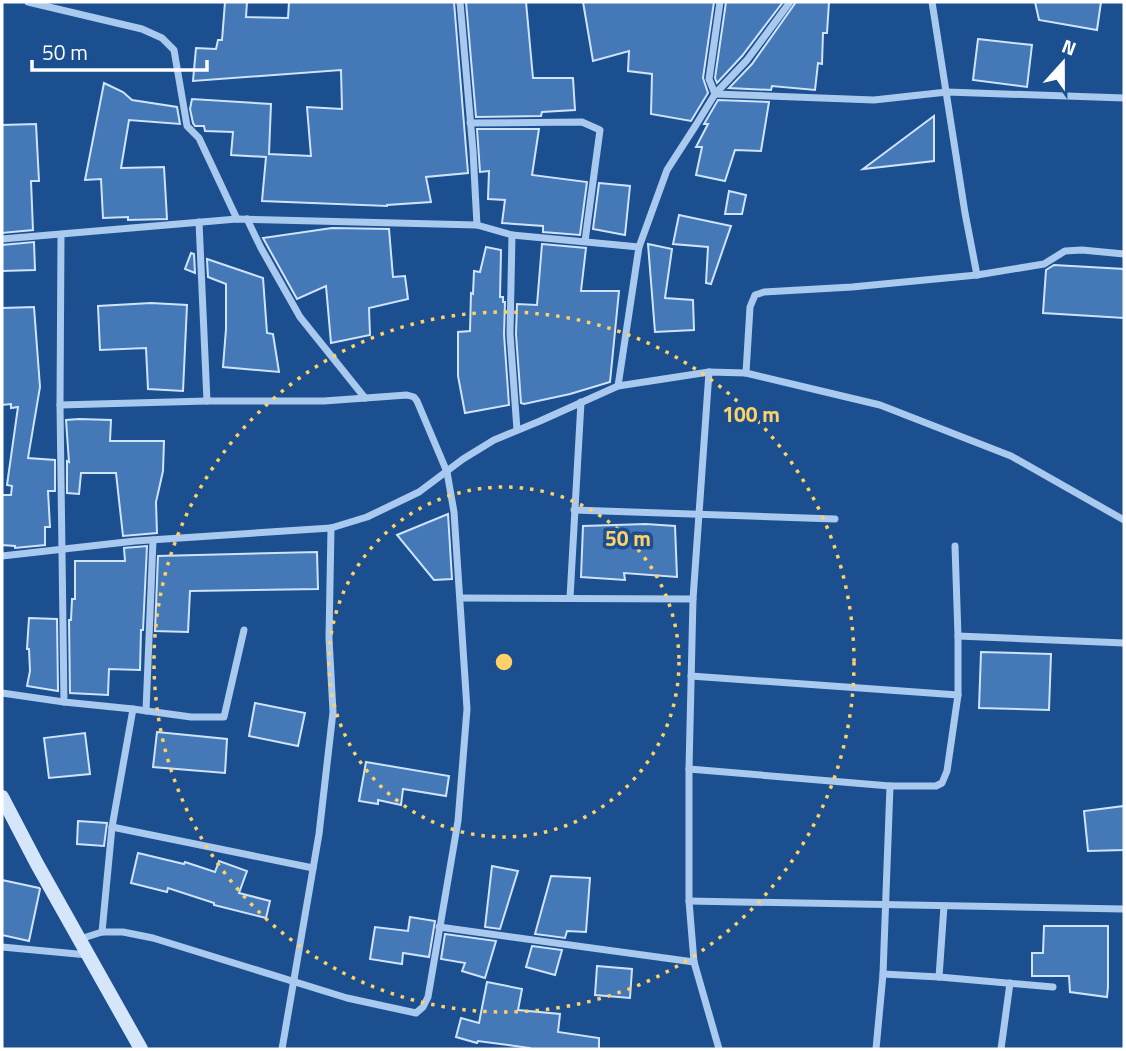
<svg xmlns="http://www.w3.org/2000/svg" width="1126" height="1051" viewBox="0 0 1126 1051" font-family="'Titillium Web',sans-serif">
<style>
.building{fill:#4478b7;stroke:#cfe3fa;stroke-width:2}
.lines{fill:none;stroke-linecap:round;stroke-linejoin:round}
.street{stroke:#a9c9ee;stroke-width:7}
.secondary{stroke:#d6e6fa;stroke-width:14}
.ring{fill:none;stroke:#ffd166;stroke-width:3.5;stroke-dasharray:3.5 7}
.centre{fill:#ffd166;stroke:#1b4f8f;stroke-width:3.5}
.ring-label{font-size:21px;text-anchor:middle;font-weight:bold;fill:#ffd166;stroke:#1b4f8f;stroke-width:7;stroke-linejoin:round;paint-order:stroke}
</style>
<rect width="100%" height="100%" fill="#1b4f8f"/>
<g class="building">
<path d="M225,2H247L246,17L288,18L289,2H454L468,173L426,177L431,202L387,205V206L262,201L266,157L231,155L233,132L205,131L204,126H195L193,123L190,109L192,99L271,104L269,154L311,156L307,107L342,109L341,70L193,81L196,48L216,49L218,40H222Z"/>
<path d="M466,2H526L533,78H573L575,110L542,112L541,116L476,117Z"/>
<path d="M583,2H714L703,78L708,93L691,121L651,114L652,74L628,71L629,51L593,61Z"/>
<path d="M726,2H783L742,56L717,83L715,78Z"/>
<path d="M796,2H829L827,33H823L822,64L818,63L815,90L772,86L771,90L729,88L752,64Z"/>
<path d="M1035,2H1101L1097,30L1039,20Z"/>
<path d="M978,39L1032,45L1027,87L973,80Z"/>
<path d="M104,83L123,92L132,100L177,107L180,124L129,120L121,168L164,167L167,219L128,220V217L103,218L101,179L85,180Z"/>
<path d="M718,100L769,102L761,151L735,150L725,181L696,175L702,147H696L708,124H704Z"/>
<path d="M934,116V161L863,169Z"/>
<path d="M36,124L39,181H31L33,230L2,233V125Z"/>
<path d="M477,129H539L532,175L587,182L580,235L543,232V226L502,223L505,200L488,199L489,171L480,172Z"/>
<path d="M599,183L630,186L625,235L593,229Z"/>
<path d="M729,191L746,195L742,214H725Z"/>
<path d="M679,215L731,226L711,284L706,283L708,247L673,244Z"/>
<path d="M332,228L389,229L393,277L405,276L408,299L369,308L370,335L331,343L326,286L297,299L263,238Z"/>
<path d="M34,242L35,270L2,271V245Z"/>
<path d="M542,244L586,248L581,291H619L610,382L570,394L524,404L521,403L516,334L517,304L537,305Z"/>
<path d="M648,244L672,249L665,298L693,300L694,330L655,332Z"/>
<path d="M486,247L501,250L500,297H503V302H505L504,334L509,405L465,413L458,376V332L470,331L471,293L473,294L474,271L480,272Z"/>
<path d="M191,253L194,254L195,273L185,269Z"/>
<path d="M207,259L263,278L267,333L273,334L279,372L223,367L226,329V284L208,277Z"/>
<path d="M1054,265L1124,269V318L1043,313L1046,270Z"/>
<path d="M151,303L187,305L183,391L148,389L146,348L100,350L98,306Z"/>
<path d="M34,307L40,387L28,458L55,460V491H48L50,527H45V545L15,548V546L2,545V495H11L12,486L7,485L18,407L11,408V404L2,405V308Z"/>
<path d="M79,419L111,420L110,441H164L163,471L156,502L157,533L123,536L116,473H81L79,494L67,493V461L69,462L66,420Z"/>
<path d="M448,514L452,579L434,580L397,535Z"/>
<path d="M646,524L675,526L677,577L624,573L625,580L581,577L583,526Z"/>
<path d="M147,546L143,630H141L140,670L109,669L108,695L70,693L69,620H71L72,599H75V561H125L124,548Z"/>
<path d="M317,552L318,589L190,591L188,632L155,631L158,556Z"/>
<path d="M29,618L57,619L58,691L27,686L30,671L29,649H27Z"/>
<path d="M981,652L1051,654L1049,710L979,708Z"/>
<path d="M255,703L305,713L298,746L249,736Z"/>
<path d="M157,732L227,739L225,773L153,767Z"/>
<path d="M85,733L90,774L49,778L44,738Z"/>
<path d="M366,762L449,776L446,796L403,789L401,805L378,800V804L359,801Z"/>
<path d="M1124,806V850L1088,851L1084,811Z"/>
<path d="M78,821L107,823L104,846L77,844Z"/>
<path d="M138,853L184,864L185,862L215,872L219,861L247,871L239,893L270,901L266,918L214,905V903L168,888L167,892L131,883Z"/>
<path d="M492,866L518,871L500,929L485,927Z"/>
<path d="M551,876L590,878L586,932L567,931L565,938L535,934Z"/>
<path d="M2,880L39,888L40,889L29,941L2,935Z"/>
<path d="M410,917L435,921L429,957L403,953L402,964L370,959L375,927L408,931Z"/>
<path d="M1044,926H1108V987L1107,997L1070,992L1069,976H1032V953H1043Z"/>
<path d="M445,934L496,941L485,978L462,971L465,963L441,959Z"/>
<path d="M532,946L562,950L555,975L526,967Z"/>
<path d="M597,966L632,969L630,998L595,995Z"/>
<path d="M487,982L522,989L518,1010L560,1014L558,1032L599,1038V1049H530V1048L478,1041L477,1043L456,1037L461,1018L479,1023Z"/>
</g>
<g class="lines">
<g class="street">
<path d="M28,2L142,29L162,38L174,50L187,126L199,138L237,219"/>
<path d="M460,2L473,151L477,225"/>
<path d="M720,2L709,79L715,94L874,100L947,92L1124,98"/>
<path d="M932,2L965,213L977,275"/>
<path d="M470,123L582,122L600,130L585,241"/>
<path d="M247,219L261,248L300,317L365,398"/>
<path d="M199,222L207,401"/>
<path d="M61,235L60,405L64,702L133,709L191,717H224L244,630"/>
<path d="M512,235L510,334L517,430"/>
<path d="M2,239L237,219L477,225L512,235L639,247"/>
<path d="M709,372L693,599L689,769V901L694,962L719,1049"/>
<path d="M746,373L750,307L755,295L764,292L852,287L977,275L1044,264L1065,251L1082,250L1124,254"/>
<path d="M618,386L639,247L667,170L696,125L715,94L747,60L790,2"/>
<path d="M60,405L207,401H324L407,395L414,397L417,401L447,472L454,512L467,709L458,821L428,997L423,1007L416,1013L347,998L153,938L123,932H102L80,939"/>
<path d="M574,510L835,519"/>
<path d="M2,556L135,541L331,528L367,517L419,492L463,459L494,440L540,421L618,386L709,372L746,373L880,405L1011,456L1124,520"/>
<path d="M461,598L693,599"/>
<path d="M570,598L581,402"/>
<path d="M958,636L1124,643"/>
<path d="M691,676L958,695"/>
<path d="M2,693L64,702"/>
<path d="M146,711L153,540"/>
<path d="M689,769L890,786H936L942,783L947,771L958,695V636L955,546"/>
<path d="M112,827L313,868"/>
<path d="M689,901L1124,909"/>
<path d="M944,906L939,977L1053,987"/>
<path d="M439,927L694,962"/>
<path d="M102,932L112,827L133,709"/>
<path d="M2,947L88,955"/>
<path d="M883,974L939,977"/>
<path d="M282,1049L319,834L333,712L329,638L331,528"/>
<path d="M876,1049L883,974L890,786"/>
<path d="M1001,1049L1010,983"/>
</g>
<path class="secondary" d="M2,797L37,864L141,1049"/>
</g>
<g class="ring">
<circle cx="504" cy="662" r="175"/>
<circle cx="504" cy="662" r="350"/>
</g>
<circle cx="504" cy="662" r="10" class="centre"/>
<g class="ring-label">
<text x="751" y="422">100 m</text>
<text x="628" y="546">50 m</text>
</g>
<rect width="1126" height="1051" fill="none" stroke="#ffffff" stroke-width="7"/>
<g transform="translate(1063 63) rotate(21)" stroke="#1b4f8f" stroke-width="5" paint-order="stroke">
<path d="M0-5L12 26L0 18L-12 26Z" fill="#ffffff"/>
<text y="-10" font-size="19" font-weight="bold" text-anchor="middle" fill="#ffffff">N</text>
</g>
<path d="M32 60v10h175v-10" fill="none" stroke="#ffffff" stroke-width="3.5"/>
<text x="42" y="60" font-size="21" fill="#ffffff" stroke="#1b4f8f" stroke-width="5" paint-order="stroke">50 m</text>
</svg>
